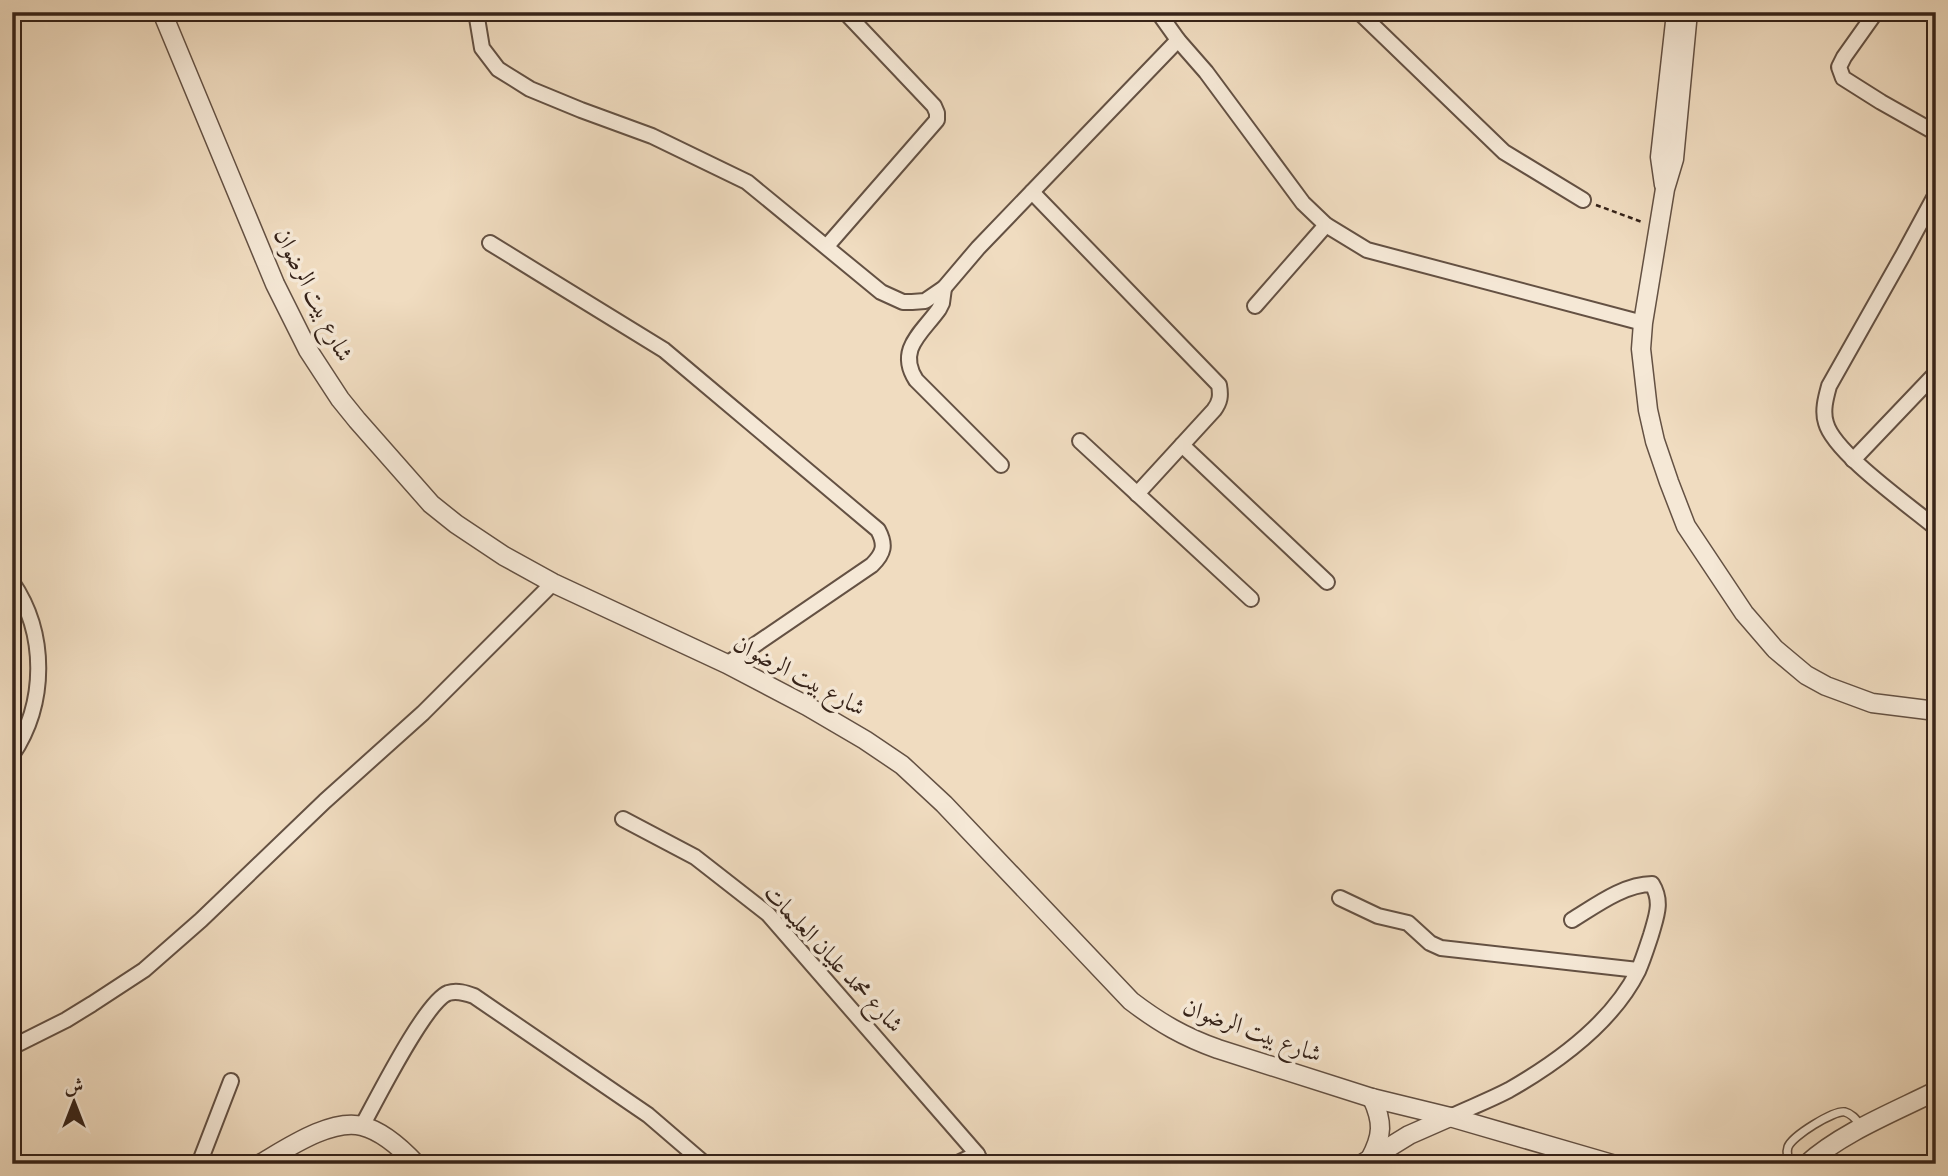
<svg xmlns="http://www.w3.org/2000/svg" width="1948" height="1176" viewBox="0 0 1948 1176" font-family="'Libre Bodoni',Amiri,serif">
<style>
.lines{fill:none;stroke-linecap:round;stroke-linejoin:round}
.service-casing{stroke:#645143;stroke-width:10}
.minor-casing{stroke:#645143;stroke-width:18}
.tertiary-casing{stroke:#645143;stroke-width:21}
.path{stroke:#362319;stroke-width:2.5;stroke-dasharray:5 3.5;stroke-linecap:butt}
.service{stroke:#f5e8d6;stroke-width:7}
.minor{stroke:#f5e8d6;stroke-width:14}
.tertiary{stroke:#f5e8d6;stroke-width:18}
.labels{text-anchor:middle;dominant-baseline:central;stroke-width:7;stroke-linejoin:round;paint-order:stroke}
.street-label{font-size:24px;fill:#362319;stroke:#f5e8d6}
</style>
<rect width="100%" height="100%" fill="#f0dcc0"/>
<filter id="stains"><feTurbulence type="fractalNoise" baseFrequency=".00286" numOctaves="4"/><feColorMatrix values="0 0 0 0 .2 0 0 0 0 .09 0 0 0 0 .02 0 0 0 .5 -.17"/></filter>
<radialGradient id="worn" r=".72"><stop offset=".6" stop-color="#630" stop-opacity="0"/><stop offset="1" stop-color="#630" stop-opacity=".3"/></radialGradient>
<g class="lines">
<g class="service-casing">
<path id="service" d="M1790,1164C1788,1158 1786,1153 1788,1147C1792,1136 1834,1110 1845,1112C1853,1114 1857,1121 1862,1127"/>
</g>
<g class="minor-casing">
<g id="minor">
<path d="M476,12L482,48L498,69L530,89L581,110L652,136L747,182L881,292L903,302H912L925,301L944,288L978,248L1178,40"/>
<path d="M1158,12L1178,40L1206,72L1303,203L1326,225L1367,250L1643,323"/>
<path d="M1359,12L1504,152L1583,200"/>
<path d="M1876,12L1844,57L1839,67L1843,78L1881,102L1936,133"/>
<path d="M1032,192L1219,385C1221,396 1220,402 1214,410L1137,494"/>
<path d="M1936,194L1903,255L1829,386C1826,397 1822,411 1826,423C1834,453 1910,506 1936,528"/>
<path d="M490,243L664,350L878,530C886,545 884,553 872,565L727,664"/>
<path d="M827,246L937,120V113L934,106L845,12"/>
<path d="M944,288L942,303L939,309C923,332 896,349 916,380L1001,465"/>
<path d="M1255,306L1326,225"/>
<path d="M1080,441L1251,599"/>
<path d="M1182,445L1327,582"/>
<path d="M1853,460L1936,373"/>
<path d="M12,582C47,633 47,703 12,755"/>
<path d="M623,819L695,857L768,914L977,1154L982,1164"/>
<path d="M1340,898L1378,916L1408,923L1430,943L1441,948L1638,970"/>
<path d="M12,1047L66,1020L92,1004L144,970L201,920L325,801L423,713L553,583"/>
<path d="M1450,1117C1469,1108 1490,1100 1509,1090C1558,1062 1612,1023 1638,971C1643,960 1647,947 1651,935C1656,917 1663,902 1652,884C1624,884 1595,906 1572,920"/>
<path d="M362,1126C376,1101 425,1002 448,993C457,990 466,993 474,996L648,1115L705,1164"/>
<path d="M199,1164L231,1081"/>
<path d="M956,1164L977,1154"/>
</g>
</g>
<g class="tertiary-casing">
<g id="tertiary">
<path d="M162,12L275,284L308,350L340,399L357,420L431,504L456,524L504,556L553,583L727,664L807,706L865,740L902,765L944,804L1131,1001C1160,1023 1184,1037 1218,1049L1372,1098L1450,1117L1612,1164"/>
<path d="M1688,12L1674,159L1665,189L1643,323L1641,349L1648,410L1655,441L1669,482L1686,526L1744,613L1775,649L1806,675L1826,686L1872,703L1936,711"/>
<path d="M1664,185L1660,157L1675,22"/>
<path d="M1370,1159C1383,1135 1383,1122 1372,1098"/>
<path d="M260,1164C286,1149 331,1118 362,1126C382,1131 402,1149 416,1164"/>
<path d="M1362,1164L1409,1135L1450,1117"/>
<path d="M1807,1164C1841,1133 1894,1112 1936,1091"/>
</g>
</g>
<path class="path" d="M1596,205L1642,222"/>
<use href="#service" class="service"/>
<use href="#minor" class="minor"/>
<use href="#tertiary" class="tertiary"/>
</g>
<g class="labels">
<g class="street-label">
<text transform="translate(313 295) rotate(63)">شارع بيت الرضوان</text>
<text transform="translate(799 676) rotate(28)">شارع بيت الرضوان</text>
<text transform="translate(833 959) rotate(47)">شارع محمد عليان العليمات</text>
<text transform="translate(1252 1031) rotate(20)">شارع بيت الرضوان</text>
</g>
</g>
<rect width="1948" height="1176" fill="none" stroke="#f0dcc0" stroke-width="42"/>
<rect x="14" y="14" width="1920" height="1148" fill="none" stroke="#362319" stroke-width="3.5"/>
<rect x="21" y="21" width="1906" height="1134" fill="none" stroke="#362319" stroke-width="2"/>
<g transform="translate(74 1102)" stroke="#f5e8d6" stroke-width="5" paint-order="stroke">
<path d="M0-5L12 26L0 18L-12 26Z" fill="#362319"/>
<text y="-10" font-size="19" font-weight="bold" text-anchor="middle" fill="#362319">ش</text>
</g>
<rect width="100%" height="100%" filter="url(#stains)"/>
<rect width="100%" height="100%" fill="url(#worn)"/>
</svg>
